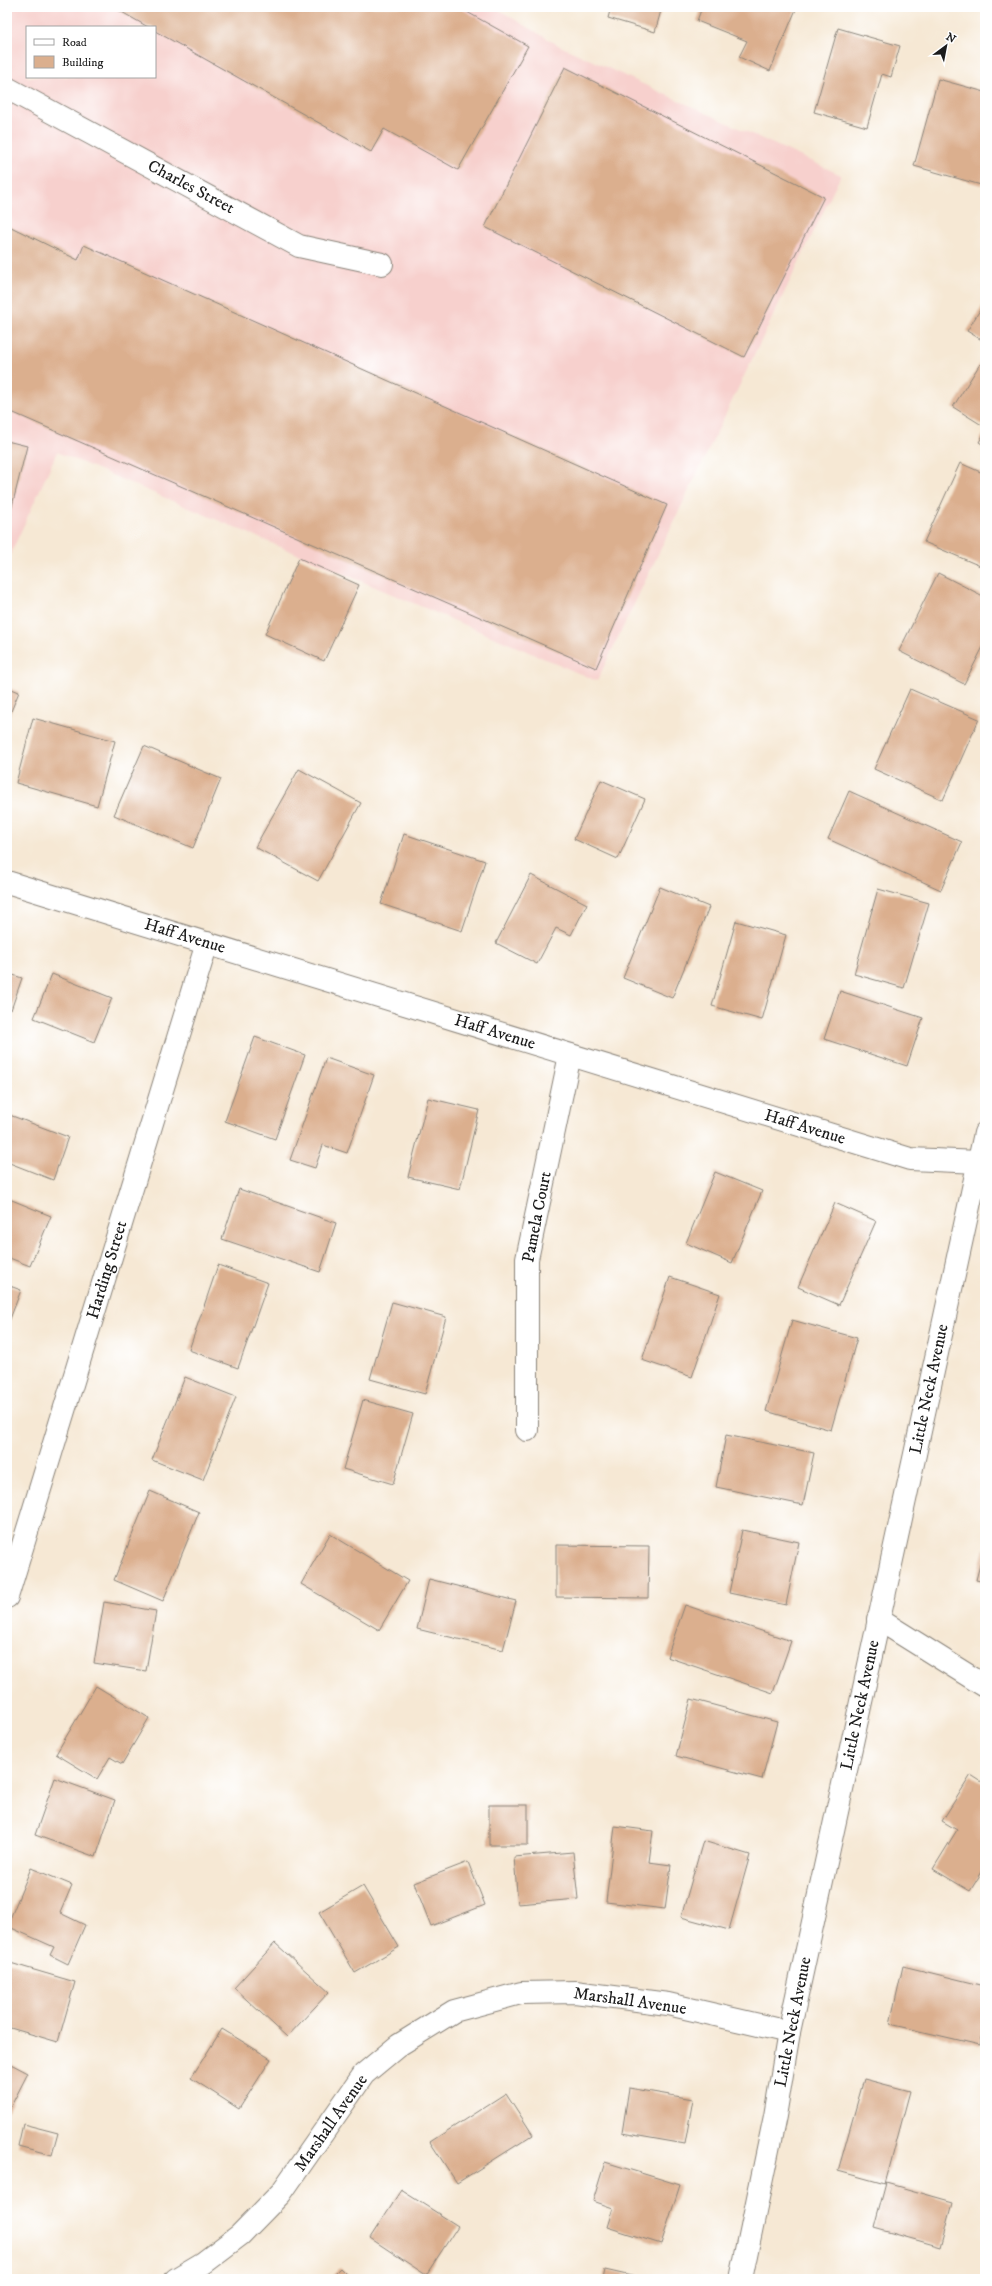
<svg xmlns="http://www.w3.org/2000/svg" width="992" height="2286" viewBox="0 0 992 2286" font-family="'IM FELL DW Pica',serif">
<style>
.built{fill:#f7d0cd;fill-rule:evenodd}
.building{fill:#dbaf8e}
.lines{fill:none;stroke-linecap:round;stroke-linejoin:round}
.minor-casing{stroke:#898278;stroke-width:24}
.minor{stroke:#fff;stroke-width:22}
.labels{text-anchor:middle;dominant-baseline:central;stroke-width:3;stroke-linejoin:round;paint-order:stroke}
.street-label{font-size:17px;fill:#1c1c1c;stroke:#fff}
</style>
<rect width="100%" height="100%" fill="#fff"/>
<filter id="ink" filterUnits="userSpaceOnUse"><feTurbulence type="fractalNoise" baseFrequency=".025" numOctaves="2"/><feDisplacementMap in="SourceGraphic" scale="8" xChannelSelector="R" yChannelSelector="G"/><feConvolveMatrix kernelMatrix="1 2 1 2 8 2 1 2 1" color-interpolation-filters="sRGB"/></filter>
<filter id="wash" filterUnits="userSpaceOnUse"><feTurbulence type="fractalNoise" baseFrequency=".012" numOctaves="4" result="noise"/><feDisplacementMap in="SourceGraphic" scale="16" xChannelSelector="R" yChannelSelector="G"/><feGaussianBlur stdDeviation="0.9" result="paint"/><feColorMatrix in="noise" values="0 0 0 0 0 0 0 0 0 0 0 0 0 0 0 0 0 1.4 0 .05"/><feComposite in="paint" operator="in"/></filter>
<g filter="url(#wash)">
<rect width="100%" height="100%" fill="#f6e8d4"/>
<path class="built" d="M7,7H494L558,45L841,175L597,681L57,452L7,562ZM27,27H155V77H27Z"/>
<g id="blocks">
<g class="building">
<path d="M113,7H458L528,46L458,170L384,129L371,152L155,31V27H148Z"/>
<path d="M611,7H662L655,32L608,18Z"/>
<path d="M702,7H797L770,71L739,57L747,41L697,21Z"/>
<path d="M838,28L900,46L891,77L882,74L867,127L814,112Z"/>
<path d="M565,67L824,197L744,357L485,227Z"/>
<path d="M938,79L985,92V171L981,185L914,166Z"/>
<path d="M7,225L78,260L84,245L667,505L596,668L7,410Z"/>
<path d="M985,302V342L967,331Z"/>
<path d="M980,364L985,367V427L953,407Z"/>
<path d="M985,432V446L979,442Z"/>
<path d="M7,441L27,446L8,522H7Z"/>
<path d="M960,463L985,474V568L924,542Z"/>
<path d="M299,558L359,585L324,661L265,634Z"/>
<path d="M938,573L985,597V643L964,684L899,651Z"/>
<path d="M7,687L19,692L7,721Z"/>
<path d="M910,689L979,719L943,800L874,769Z"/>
<path d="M33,718L115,741L97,806L16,783Z"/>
<path d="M144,746L221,779L193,848L114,815Z"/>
<path d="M299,769L361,803L318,881L255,847Z"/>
<path d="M601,780L645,799L618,859L574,839Z"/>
<path d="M849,791L962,842L941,890L828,839Z"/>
<path d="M404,834L485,861L462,931L381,904Z"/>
<path d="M531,875L587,904L571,935L556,928L537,964L496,943Z"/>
<path d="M660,887L709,907L672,998L623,978Z"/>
<path d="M878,889L929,903L904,988L854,974Z"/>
<path d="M736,921L786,935L762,1020L712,1006Z"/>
<path d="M7,973L22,978L11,1010L7,1009Z"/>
<path d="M52,974L112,998L94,1042L34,1018Z"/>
<path d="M840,991L923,1018L907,1066L824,1039Z"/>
<path d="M255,1037L305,1055L275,1139L225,1121Z"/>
<path d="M326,1058L374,1075L347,1153L323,1145L315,1168L290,1160Z"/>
<path d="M428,1098L479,1110L460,1189L408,1177Z"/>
<path d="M7,1114L68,1137L53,1180L7,1162Z"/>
<path d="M715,1172L762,1191L732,1263L686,1243Z"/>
<path d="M239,1189L336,1223L320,1272L222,1239Z"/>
<path d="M7,1198L51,1216L30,1266L7,1257Z"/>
<path d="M835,1203L876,1221L839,1305L798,1287Z"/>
<path d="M218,1265L268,1283L238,1368L189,1350Z"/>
<path d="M670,1277L720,1294L692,1377L642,1360Z"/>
<path d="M7,1285L21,1290L7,1327Z"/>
<path d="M392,1302L446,1317L425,1394L370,1379Z"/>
<path d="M792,1320L857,1338L831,1430L766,1411Z"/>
<path d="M185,1377L236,1397L203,1480L152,1460Z"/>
<path d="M363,1400L413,1414L393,1484L343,1469Z"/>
<path d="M726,1435L814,1453L803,1505L716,1487Z"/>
<path d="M150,1491L199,1512L163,1601L114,1580Z"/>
<path d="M742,1530L799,1542L786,1605L729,1593Z"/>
<path d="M330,1534L408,1581L379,1630L301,1584Z"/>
<path d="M556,1545L649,1546L648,1598L556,1597Z"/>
<path d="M984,1549H985V1582L976,1580Z"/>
<path d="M429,1579L516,1601L503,1650L417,1629Z"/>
<path d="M104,1602L156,1611L146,1671L94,1663Z"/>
<path d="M685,1605L791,1641L773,1693L667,1657Z"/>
<path d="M96,1686L149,1718L122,1764L110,1757L97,1779L56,1754Z"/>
<path d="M691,1699L777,1722L762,1779L676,1756Z"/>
<path d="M971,1775L985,1784V1867L970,1891L933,1869L957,1830L942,1821Z"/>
<path d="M55,1778L115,1800L96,1857L35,1835Z"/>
<rect x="489" y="1805" width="39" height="40"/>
<path d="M615,1826L653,1831L649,1862L671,1865L665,1909L606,1902Z"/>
<path d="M703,1841L750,1855L729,1930L681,1917Z"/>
<path d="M573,1852L578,1899L518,1904L514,1857Z"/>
<path d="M468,1862L485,1905L431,1926L414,1883Z"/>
<path d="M31,1868L72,1885L60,1913L85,1925L68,1964L50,1955L54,1947L7,1926Z"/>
<path d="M363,1886L399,1947L355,1973L319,1912Z"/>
<path d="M275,1943L329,1992L287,2037L234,1988Z"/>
<path d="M7,1962L75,1982L58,2042L7,2027Z"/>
<path d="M903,1966L985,1986V2025L980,2045L890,2024Z"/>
<path d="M222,2029L271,2059L239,2109L191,2078Z"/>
<path d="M7,2062L28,2073L7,2114Z"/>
<path d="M864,2079L910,2091L885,2184L838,2171Z"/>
<path d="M629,2088L693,2099L685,2144L622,2133Z"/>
<path d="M506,2093L533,2135L457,2183L430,2142Z"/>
<path d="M23,2124L58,2133L52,2155L18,2146Z"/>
<path d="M605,2162L680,2185L661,2244L607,2227L613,2208L593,2201Z"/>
<path d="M886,2183L953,2202L941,2247L874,2228Z"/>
<path d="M401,2190L458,2226L426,2275L370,2238Z"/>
<path d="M340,2268L351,2279H329Z"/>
<path d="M605,2270L640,2278V2279H603Z"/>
</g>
</g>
</g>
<g filter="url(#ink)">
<use href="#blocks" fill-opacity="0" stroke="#898278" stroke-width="1"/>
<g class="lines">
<g class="minor-casing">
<g id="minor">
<path d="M7,88L299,246L382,264"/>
<path d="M7,882L910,1159L979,1162L985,1165"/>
<path d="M527,1430V1259L570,1055"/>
<path d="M7,1597L207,943"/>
<path d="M878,1619L985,1686"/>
<path d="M176,2279L203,2263L240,2235L281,2193L364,2074L399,2045L454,2011L521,1993L575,1992L668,2004L789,2032"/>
<path d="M741,2279L775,2116L789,2032L985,1133"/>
</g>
</g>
<use href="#minor" class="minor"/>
</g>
</g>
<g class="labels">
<g class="street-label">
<text transform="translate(191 187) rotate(28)">Charles Street</text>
<text transform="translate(185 936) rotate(17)">Haff Avenue</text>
<text transform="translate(495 1032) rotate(17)">Haff Avenue</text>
<text transform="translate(805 1127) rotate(17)">Haff Avenue</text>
<text transform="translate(537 1217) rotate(-79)">Pamela Court</text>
<text transform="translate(107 1270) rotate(-73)">Harding Street</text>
<text transform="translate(929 1389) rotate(-78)">Little Neck Avenue</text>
<text transform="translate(860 1705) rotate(-78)">Little Neck Avenue</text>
<text transform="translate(630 2001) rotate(8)">Marshall Avenue</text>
<text transform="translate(793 2022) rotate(-79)">Little Neck Avenue</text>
<text transform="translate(331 2123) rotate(-55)">Marshall Avenue</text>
</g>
</g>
<rect width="992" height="2286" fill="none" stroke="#fff" stroke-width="24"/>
<rect x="26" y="26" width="130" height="52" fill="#ffffff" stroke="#a4a4a4"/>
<rect x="34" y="39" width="20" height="6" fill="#ffffff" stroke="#a4a4a4"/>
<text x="62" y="46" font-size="12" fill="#1c1c1c">Road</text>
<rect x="34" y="56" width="20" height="12" fill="#dbaf8e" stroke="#a4a4a4"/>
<text x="62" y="66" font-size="12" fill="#1c1c1c">Building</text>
<g transform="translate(946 46) rotate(32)" stroke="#ffffff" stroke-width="3" paint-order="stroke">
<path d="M0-3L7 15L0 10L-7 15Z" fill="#1c1c1c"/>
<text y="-6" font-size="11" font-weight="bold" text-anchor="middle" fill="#1c1c1c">N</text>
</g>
</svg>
